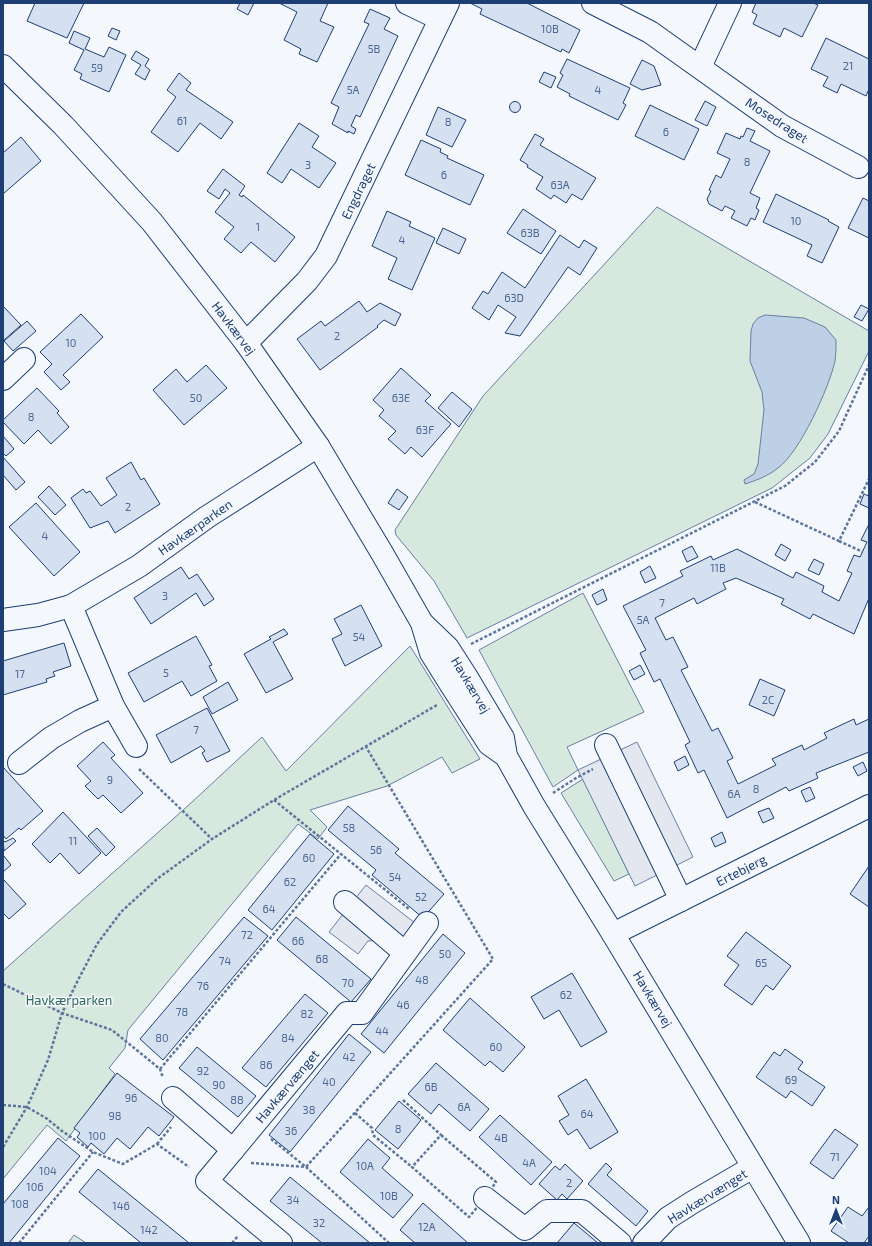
<svg xmlns="http://www.w3.org/2000/svg" width="872" height="1246" viewBox="0 0 872 1246" font-family="'Exo 2',sans-serif">
<style>
.green{fill:#d7e8df;stroke:#687fa3}
.parking{fill:#e3e8f0;stroke:#687fa3}
.water{fill:#bed0e5;stroke:#687fa3}
.building{fill:#d5e0f0;stroke:#1d3f73}
.lines{fill:none;stroke-linecap:round;stroke-linejoin:round}
.minor-casing{stroke:#1d3f73;stroke-width:24}
.path{stroke:#5e769c;stroke-width:2.5;stroke-dasharray:3 2;stroke-linecap:butt}
.minor{stroke:#f4f7fb;stroke-width:22}
.labels{text-anchor:middle;dominant-baseline:central;stroke-width:3;stroke-linejoin:round;paint-order:stroke}
.number-label{font-size:11px;fill:#4b6792}
.street-label{font-size:13px;fill:#1d3f73;stroke:#f4f7fb}
.park-label{font-size:13px;fill:#2c6c60;stroke:#f4f7fb}
</style>
<rect width="100%" height="100%" fill="#f4f7fb"/>
<g class="green">
<path d="M657,207L869,331V351L828,434L810,458L772,488L467,638L434,581L396,535L395,530L483,396Z"/>
<path d="M583,593L644,712L567,747L578,770L553,787L479,650Z"/>
<path d="M410,646L480,759L452,773L442,757L387,786L310,810L327,827L318,839L298,824L128,1030L125,1048L109,1068L115,1074L66,1141L47,1125L3,1179V971L191,803L262,737L286,771Z"/>
<path d="M583,779L629,874L614,881L561,793Z"/>
<path d="M74,1235L86,1243H68Z"/>
</g>
<g class="parking">
<path d="M637,742L693,857L635,886L578,770Z"/>
<path d="M366,885L415,923L406,938L368,941L358,954L329,932Z"/>
</g>
<path class="water" d="M765,315L804,318L825,327L836,340C836,347 836,354 835,361C829,388 800,452 778,468C768,476 757,480 745,484L744,480L754,474L758,464L764,410L762,392L750,361L751,331L753,324L758,318Z"/>
<g class="building">
<path d="M35,3H84L67,38L27,21Z"/>
<path d="M240,3H254L248,15L237,9Z"/>
<path d="M279,3H328L320,21L334,27L317,62L299,54L301,49L284,40L297,12Z"/>
<path d="M470,3H527L580,30L569,53L562,49L561,52L480,14L482,9Z"/>
<path d="M756,3H813L818,5L802,37L784,28L780,37L753,24L757,15L752,12Z"/>
<path d="M370,9L390,18L384,29L398,36L360,117L356,115L351,126L356,129L354,134L348,131V133L332,124L339,107L331,103L369,24L364,22Z"/>
<path d="M112,28L120,31L116,40L108,36Z"/>
<path d="M74,31L90,38L85,49L104,57L109,47L126,55L109,92L80,79L82,74L74,70L84,50L69,43Z"/>
<path d="M826,38L869,59V89L866,96L841,84L837,93L823,86L828,77L811,69Z"/>
<path d="M136,51L149,59L145,66L150,70L145,80L135,74L141,65L131,59Z"/>
<path d="M567,59L630,88L623,103L626,105L618,120L569,96L570,94L557,87L563,75L560,73Z"/>
<path d="M642,60L654,66L661,85L642,90L630,84Z"/>
<path d="M544,72L556,77L551,88L539,82Z"/>
<path d="M179,73L191,83L186,90L233,122L221,139L200,123L178,152L151,132L176,97L167,90Z"/>
<path d="M705,101L716,107L707,126L695,120Z"/>
<circle cx="515" cy="107" r="5.5"/>
<path d="M650,105L699,129L684,160L635,136Z"/>
<path d="M438,107L466,120L452,147L426,135Z"/>
<path d="M299,123L319,136L312,147L336,163L319,188L291,169L282,183L267,173Z"/>
<path d="M747,128L755,131L750,141L770,151L750,193L760,198L756,208L759,210L755,220L751,218L747,226L731,218L735,211L725,206L722,211L709,204L707,199L711,191L709,190L716,175L721,178L730,159L717,153L726,133L740,139L741,136L743,137Z"/>
<path d="M535,134L544,139L540,145L596,178L582,200L572,194L566,203L554,195L551,199L536,189L543,177L527,167L528,165L520,160Z"/>
<path d="M21,137L41,161L3,194V153Z"/>
<path d="M421,140L441,149L440,152L448,156L447,158L484,175L470,205L405,175Z"/>
<path d="M223,169L245,186L239,195L242,197L243,195L295,237L275,262L251,242L241,253L224,239L234,227L215,212L230,193L225,189L219,199L207,191Z"/>
<path d="M776,194L829,220L828,221L839,227L822,263L807,256L812,245L763,222Z"/>
<path d="M863,198L869,201V238L848,228Z"/>
<path d="M523,209L556,231L541,254L507,233Z"/>
<path d="M387,211L411,222L409,226L435,238L412,290L388,279L397,258L372,246Z"/>
<path d="M443,228L466,239L459,254L436,243Z"/>
<path d="M560,235L579,248L584,240L597,248L580,275L568,267L520,336L505,333L516,317L498,305L489,320L472,308L483,291L488,294L502,272L525,288Z"/>
<path d="M359,301L367,312L380,303L401,314L395,326L384,320L377,326L378,327L320,370L297,339L321,321L325,326Z"/>
<path d="M861,305L869,309L862,321L854,317Z"/>
<path d="M3,306L21,325L3,341Z"/>
<path d="M81,314L103,337L63,375L70,382L61,390L44,372L52,364L40,352Z"/>
<path d="M27,321L36,331L13,351L4,341Z"/>
<path d="M206,365L227,388L184,425L153,390L176,369L187,382Z"/>
<path d="M401,368L431,395L425,401L451,424L422,457L411,447L405,454L388,439L396,431L379,416L384,410L373,400Z"/>
<path d="M37,388L59,411L57,413L69,427L51,444L38,430L24,444L3,422V420Z"/>
<path d="M452,392L472,409L459,427L438,408Z"/>
<path d="M3,436L14,449L6,456L3,453Z"/>
<path d="M3,457L25,482L16,490L3,475Z"/>
<path d="M131,462L141,480L144,478L160,504L115,533L108,521L90,528L71,498L83,489L86,493L90,491L101,506L117,495L106,478Z"/>
<path d="M49,486L66,505L55,515L38,497Z"/>
<path d="M397,489L408,497L399,510L388,503Z"/>
<path d="M864,494L869,496V508L860,504Z"/>
<path d="M36,503L80,552L54,576L9,527Z"/>
<path d="M869,524V598L854,634L813,614L810,619L781,604L784,599L736,578L723,583L726,589L697,604L694,598L655,618L666,640L673,637L688,667L681,670L712,731L718,728L733,758L727,761L738,784L776,765L772,759L802,745L804,750L827,738L824,733L854,719L856,725L869,719V752L816,773L818,778L789,791L786,787L727,818L704,770L698,773L685,745L690,742L660,679L654,682L640,653L646,650L623,606L683,576L680,571L711,556L713,560L737,549L793,578L796,572L824,586L822,592L839,601L852,573L847,571L854,555L860,557L867,542L861,540Z"/>
<path d="M781,544L791,550L785,561L775,555Z"/>
<path d="M692,546L698,557L687,562L682,551Z"/>
<path d="M814,559L824,564L819,575L808,570Z"/>
<path d="M650,566L656,578L645,583L640,572Z"/>
<path d="M181,567L189,579L197,574L214,599L204,606L196,593L151,624L134,598Z"/>
<path d="M603,589L607,600L597,605L592,595Z"/>
<path d="M361,605L382,646L345,666L332,639L342,634L334,619Z"/>
<path d="M284,629L288,634L273,642L293,679L266,693L244,654L271,639L269,637Z"/>
<path d="M196,636L212,665L209,666L217,681L191,696L182,681L144,702L128,673Z"/>
<path d="M64,643L71,666L53,672L55,676L46,679L47,682L3,695V661Z"/>
<path d="M640,665L645,674L634,680L629,671Z"/>
<path d="M760,679L785,690L774,716L749,705Z"/>
<path d="M228,682L238,700L212,714L203,697Z"/>
<path d="M207,708L230,751L207,762L202,753L205,751L201,746L171,763L156,735Z"/>
<path d="M103,742L115,755L111,758L143,793L121,813L103,795L98,799L85,786L91,781L77,766Z"/>
<path d="M685,756L689,765L678,771L674,762Z"/>
<path d="M863,762L867,771L858,776L853,767Z"/>
<path d="M3,767L43,811L21,830L19,828L6,839L3,835Z"/>
<path d="M810,787L815,798L806,802L801,791Z"/>
<path d="M348,806L399,849L395,853L444,894L423,918L372,875L376,870L328,830Z"/>
<path d="M769,808L774,818L763,823L758,812Z"/>
<path d="M63,812L101,853L79,874L60,853L50,863L32,844Z"/>
<path d="M97,828L115,847L106,856L88,836Z"/>
<path d="M722,832L726,842L715,847L711,838Z"/>
<path d="M310,834L334,854L272,930L248,910Z"/>
<path d="M13,838L16,841L4,851L3,840L5,842Z"/>
<path d="M3,855L11,865L3,872Z"/>
<path d="M869,866V907L850,894Z"/>
<path d="M3,879L26,904L9,919L3,913Z"/>
<path d="M244,917L268,936L163,1060L140,1039Z"/>
<path d="M296,917L371,979L351,1002L277,940Z"/>
<path d="M746,932L791,966L773,990L766,985L752,1005L724,985L739,965L727,956Z"/>
<path d="M443,934L465,953L384,1053L361,1034Z"/>
<path d="M572,973L607,1032L581,1047L559,1010L544,1019L531,997Z"/>
<path d="M305,994L328,1013L266,1087L242,1068Z"/>
<path d="M470,998L525,1047L503,1072L490,1061L485,1066L443,1030Z"/>
<path d="M349,1034L371,1052L290,1152L269,1135Z"/>
<path d="M197,1047L256,1096L238,1117L179,1068Z"/>
<path d="M785,1049L803,1062L798,1069L825,1087L812,1106L791,1091L786,1098L756,1077L774,1052L780,1056Z"/>
<path d="M436,1063L489,1109L470,1131L439,1104L431,1114L408,1094Z"/>
<path d="M117,1073L174,1117L159,1136L148,1127L130,1149L117,1138L104,1154L91,1143L88,1147L77,1137L80,1133L74,1128Z"/>
<path d="M586,1079L618,1132L590,1149L577,1129L568,1135L559,1121L569,1115L558,1096Z"/>
<path d="M399,1101L421,1120L398,1149L375,1130Z"/>
<path d="M500,1115L552,1162L531,1185L479,1137Z"/>
<path d="M835,1129L858,1145L833,1179L810,1163Z"/>
<path d="M58,1138L80,1156L9,1243H3V1204Z"/>
<path d="M368,1139L390,1158L382,1168L413,1195L393,1218L340,1172Z"/>
<path d="M606,1163L612,1169L607,1175L648,1211L636,1226L588,1184Z"/>
<path d="M565,1164L583,1181L567,1199L562,1194L557,1200L539,1184L555,1166L560,1170Z"/>
<path d="M98,1169L189,1243H141L79,1192Z"/>
<path d="M290,1177L370,1243H322L270,1201Z"/>
<path d="M423,1203L468,1243H415L400,1230Z"/>
<path d="M848,1207L862,1216L869,1207V1236L864,1243H849L831,1231Z"/>
<path d="M574,1223L598,1243H557Z"/>
</g>
<g class="lines">
<g class="minor-casing">
<g id="minor">
<path d="M407,3L440,19"/>
<path d="M593,3L650,32L782,126L858,167"/>
<path d="M3,66L63,125L152,222L246,343L318,446L382,553L422,623L431,653L451,685L489,744L506,756"/>
<path d="M700,67L730,3"/>
<path d="M246,343L307,281L326,256L448,3"/>
<path d="M3,379L24,359"/>
<path d="M71,606L113,706L136,746"/>
<path d="M3,620L38,615L71,606L139,566L207,517L318,446"/>
<path d="M423,624L448,648L466,676L503,738L506,756L534,806L613,934L799,1243"/>
<path d="M606,745L681,900"/>
<path d="M19,763L51,738L80,721L113,706"/>
<path d="M345,902L405,953"/>
<path d="M613,934L869,806"/>
<path d="M173,1098L233,1150"/>
<path d="M485,1198L525,1229L547,1211H582L620,1243"/>
<path d="M281,1243L207,1181L347,1013H362L427,923"/>
<path d="M644,1243L668,1218L693,1202L753,1167"/>
</g>
</g>
<g class="path">
<path d="M755,502L839,541L869,479"/>
<path d="M839,541L863,552"/>
<path d="M471,644L785,486L815,462L839,431L869,365"/>
<path d="M139,769L212,839"/>
<path d="M553,793L576,778L593,769"/>
<path d="M274,800L409,909"/>
<path d="M3,984L62,1013L112,1030L160,1069L163,1078"/>
<path d="M160,1069L341,854"/>
<path d="M403,1100L441,1135"/>
<path d="M3,1105L27,1107L46,1118L62,1131L93,1152L123,1164L157,1144L189,1167"/>
<path d="M355,1113L372,1128L373,1135L412,1167"/>
<path d="M441,1135L496,1182L485,1198L469,1217L412,1167Z"/>
<path d="M271,1139L306,1167L493,959L366,747"/>
<path d="M157,1144L171,1127"/>
<path d="M3,1147L27,1107L48,1060L62,1013L78,980L97,944L121,912L157,879L212,839L274,800L437,705"/>
<path d="M251,1163L306,1167L389,1243"/>
<path d="M19,1243L93,1152"/>
<path d="M232,1243L238,1236"/>
</g>
<use href="#minor" class="minor"/>
</g>
<g class="labels">
<g class="number-label">
<text x="550" y="28">10B</text>
<text x="374" y="48">5B</text>
<text x="848" y="65">21</text>
<text x="97" y="67">59</text>
<text x="353" y="89">5A</text>
<text x="598" y="89">4</text>
<text x="182" y="120">61</text>
<text x="448" y="121">8</text>
<text x="666" y="131">6</text>
<text x="747" y="161">8</text>
<text x="308" y="164">3</text>
<text x="444" y="174">6</text>
<text x="560" y="184">63A</text>
<text x="796" y="220">10</text>
<text x="258" y="226">1</text>
<text x="530" y="232">63B</text>
<text x="402" y="239">4</text>
<text x="514" y="297">63D</text>
<text x="337" y="335">2</text>
<text x="71" y="342">10</text>
<text x="196" y="397">50</text>
<text x="401" y="397">63E</text>
<text x="31" y="416">8</text>
<text x="425" y="429">63F</text>
<text x="128" y="506">2</text>
<text x="45" y="535">4</text>
<text x="718" y="567">11B</text>
<text x="165" y="595">3</text>
<text x="662" y="602">7</text>
<text x="643" y="619">5A</text>
<text x="359" y="636">54</text>
<text x="166" y="672">5</text>
<text x="20" y="673">17</text>
<text x="768" y="699">2C</text>
<text x="196" y="729">7</text>
<text x="110" y="779">9</text>
<text x="756" y="788">8</text>
<text x="734" y="793">6A</text>
<text x="349" y="827">58</text>
<text x="73" y="840">11</text>
<text x="376" y="849">56</text>
<text x="309" y="857">60</text>
<text x="395" y="876">54</text>
<text x="290" y="881">62</text>
<text x="421" y="896">52</text>
<text x="269" y="908">64</text>
<text x="247" y="934">72</text>
<text x="298" y="940">66</text>
<text x="445" y="953">50</text>
<text x="322" y="958">68</text>
<text x="225" y="960">74</text>
<text x="761" y="962">65</text>
<text x="422" y="979">48</text>
<text x="348" y="982">70</text>
<text x="203" y="985">76</text>
<text x="566" y="994">62</text>
<text x="403" y="1004">46</text>
<text x="182" y="1011">78</text>
<text x="307" y="1013">82</text>
<text x="382" y="1030">44</text>
<text x="162" y="1037">80</text>
<text x="288" y="1037">84</text>
<text x="496" y="1046">60</text>
<text x="349" y="1056">42</text>
<text x="266" y="1064">86</text>
<text x="203" y="1070">92</text>
<text x="791" y="1079">69</text>
<text x="329" y="1081">40</text>
<text x="219" y="1084">90</text>
<text x="431" y="1086">6B</text>
<text x="131" y="1097">96</text>
<text x="237" y="1099">88</text>
<text x="464" y="1106">6A</text>
<text x="309" y="1109">38</text>
<text x="587" y="1113">64</text>
<text x="115" y="1115">98</text>
<text x="398" y="1128">8</text>
<text x="291" y="1130">36</text>
<text x="97" y="1135">100</text>
<text x="501" y="1137">4B</text>
<text x="835" y="1156">71</text>
<text x="529" y="1162">4A</text>
<text x="365" y="1165">10A</text>
<text x="48" y="1170">104</text>
<text x="569" y="1182">2</text>
<text x="35" y="1186">106</text>
<text x="389" y="1195">10B</text>
<text x="293" y="1199">34</text>
<text x="20" y="1203">108</text>
<text x="121" y="1205">146</text>
<text x="319" y="1222">32</text>
<text x="427" y="1226">12A</text>
<text x="149" y="1229">142</text>
</g>
<g class="street-label">
<text transform="translate(777 120) rotate(33)">Mosedraget</text>
<text transform="translate(358 191) rotate(-64)">Engdraget</text>
<text transform="translate(234 328) rotate(53)">Havkærvej</text>
<text transform="translate(195 527) rotate(-35)">Havkærparken</text>
<text transform="translate(471 685) rotate(59)">Havkærvej</text>
<text transform="translate(741 870) rotate(-27)">Ertebjerg</text>
<text transform="translate(653 999) rotate(59)">Havkærvej</text>
<text transform="translate(287 1086) rotate(-50)">Havkærvænget</text>
<text transform="translate(707 1196) rotate(-32)">Havkærvænget</text>
</g>
<g class="park-label">
<text x="69" y="1000">Havkærparken</text>
</g>
</g>
<rect width="872" height="1246" fill="none" stroke="#1d3f73" stroke-width="8"/>
<g transform="translate(836 1210)" stroke="#f4f7fb" stroke-width="3" paint-order="stroke">
<path d="M0-3L7 15L0 10L-7 15Z" fill="#1d3f73"/>
<text y="-6" font-size="11" font-weight="bold" text-anchor="middle" fill="#1d3f73">N</text>
</g>
</svg>
